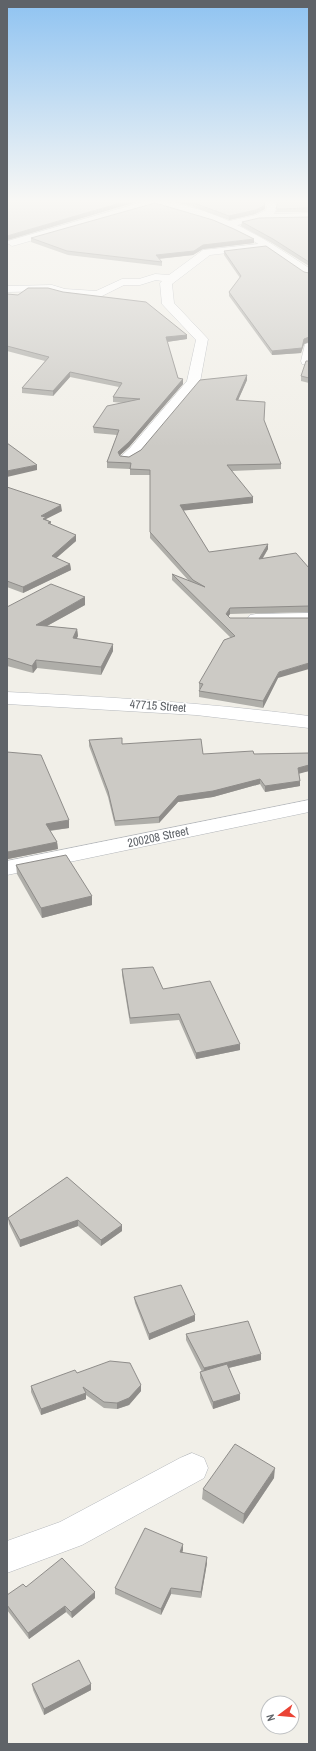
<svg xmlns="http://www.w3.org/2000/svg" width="316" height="1751" viewBox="0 0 316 1751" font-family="'Archivo Narrow',sans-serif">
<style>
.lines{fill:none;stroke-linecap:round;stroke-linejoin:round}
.minor-casing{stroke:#b5b8bc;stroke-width:1}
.tertiary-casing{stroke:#b5b8bc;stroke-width:1}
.minor{fill:#fff;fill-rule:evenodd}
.tertiary{fill:#fff;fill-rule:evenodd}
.wall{fill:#afaea9}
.shaded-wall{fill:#8f8d8a}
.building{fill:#cccac5;stroke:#8f8d8a}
.labels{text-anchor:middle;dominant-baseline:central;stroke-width:3;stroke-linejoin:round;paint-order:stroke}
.street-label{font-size:12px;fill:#5f6368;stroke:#fff}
</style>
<rect width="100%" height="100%" fill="#f1efe8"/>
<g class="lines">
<g class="minor-casing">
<g id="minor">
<path d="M146,201L160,202L158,204L16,245L12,246L7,243L8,241Z"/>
<path d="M263,201H273L277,207L274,214L309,213V219L259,220L229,227L224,224L225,222L256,215L266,210L267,207Z"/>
<path d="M268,243L272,244L273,246L272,248L210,255L172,284L174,303L208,339L200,382L140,454C134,459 129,463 121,461L119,458L130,448L187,381L196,340L162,304L160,283L162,281L156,280L140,285H124L98,298L63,295L51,291L7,292V286L52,285L65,289L96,291L122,279H139L155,274L169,275L203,250Z"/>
<path d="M309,343V365L302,364L301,361L305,344Z"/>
<path d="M309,613V623L256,624L250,623L247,619L250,615L256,614Z"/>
<path d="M7,692C108,697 209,703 309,716V728L196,715L7,704Z"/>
<path d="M309,800V812L7,875V861Z"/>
<path d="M192,1453L204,1458L208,1468L204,1478L82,1545L7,1573V1541L60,1522L180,1458Z"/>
</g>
</g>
<g class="tertiary-casing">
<path id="tertiary" d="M146,201C207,201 260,236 309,268V276L305,275C282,260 260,243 235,231C207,218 177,211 148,203Z"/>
</g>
<use href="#minor" class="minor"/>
<use href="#tertiary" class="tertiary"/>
</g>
<g class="wall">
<path d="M170,201H263L265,209L255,214L229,220L191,206Z"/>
<path d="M275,201H309V212H276L278,205Z"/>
<path d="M309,217V266L272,243L241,226L242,222Z"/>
<path d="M31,238L254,243L203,249L193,255L159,259L162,262V266L68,255L31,242Z"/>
<path d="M224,251L309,273V342L304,344L301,353L272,355L229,296V292L240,278L224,255Z"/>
<path d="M7,294L187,335V339L167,342L178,378L183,384L129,447L119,456H120L129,457L141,450L247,375V380L238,400L264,420L281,464V469L232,471L253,503L183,510L209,552L268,549L263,558L309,568V612L230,614L228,616L278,678L263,708L199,697V691L200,689H199V683L231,638L172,580V574L189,581L150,538V475H130V469L107,468V462L117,435L94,433L93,427L124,403L113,402V397L119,387L70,377L53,396L22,393V388L45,361L7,351Z"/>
<path d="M309,361V383L301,381V376Z"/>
<path d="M7,487L62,511L46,519L51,522V525L76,541L56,558L70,564L71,570L23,593L7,587Z"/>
<path d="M85,605L47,626L77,629L78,636L76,639L113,651L101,675L37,668L33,673L7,666V607Z"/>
<path d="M89,740L203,754H254L309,753V771L299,773L300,781V786L265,792L260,784L213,797L178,802L159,823L115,826L108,797L89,746Z"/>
<path d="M7,752L69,828L50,831L57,842L58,849L8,859L7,857Z"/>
<path d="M16,865L92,896V905L42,918L17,874Z"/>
<path d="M122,969L163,989L240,1050L196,1059L179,1020L130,1024L122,975Z"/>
<path d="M67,1177L122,1231L101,1246L78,1226L20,1247L9,1224L8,1218Z"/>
<path d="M134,1297L195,1321L149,1340L135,1303Z"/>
<path d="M186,1334L261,1360L229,1368L240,1400L213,1409L200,1378V1372H202L186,1340Z"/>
<path d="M77,1373L141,1391L129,1405L117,1409L104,1408L86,1395V1399L41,1415L31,1392V1386Z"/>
<path d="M274,1478L243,1524L202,1499L203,1489Z"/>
<path d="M183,1550L182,1553L207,1563L201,1598L171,1594L161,1615L115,1594V1588Z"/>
<path d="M26,1587L95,1592V1598L72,1618L66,1612L29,1639L7,1610V1595Z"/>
<path d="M32,1684H91V1690L44,1715L33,1690Z"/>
</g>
<g class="shaded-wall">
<path d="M127,201H140L8,240H7V236Z"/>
<path d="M265,205V209L255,214L229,220V216Z"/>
<path d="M254,239V243L203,249L193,255L156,259V255L203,245Z"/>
<path d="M187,335V339L166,342V337Z"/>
<path d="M309,337V342L304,344L301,353L272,355V351Z"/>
<path d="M70,372V377L53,396V391Z"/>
<path d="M247,375V380L236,405V400Z"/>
<path d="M183,379V384L129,447L118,457V452Z"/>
<path d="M37,465V470L7,477V471Z"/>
<path d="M253,497V503L180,511V505Z"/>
<path d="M61,505L62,511L46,519V523L41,516Z"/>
<path d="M76,535V541L52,562V556Z"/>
<path d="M268,544V549L259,564V559Z"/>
<path d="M70,564L71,570L23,593V587Z"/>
<path d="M85,597V605L36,632V625Z"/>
<path d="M230,608V614L226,620V614Z"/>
<path d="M77,629L78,636L73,646V638Z"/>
<path d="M113,644V651L101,675V667Z"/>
<path d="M36,660L37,668L33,673L32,666Z"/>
<path d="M309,663V669L278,678L263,708V701L279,672Z"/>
<path d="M309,765V771L298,774V768Z"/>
<path d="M260,779V784L213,797L178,802L159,823V817L178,796Z"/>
<path d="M300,781V786L265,792V786Z"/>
<path d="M69,820V828L46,831V824Z"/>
<path d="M57,842L58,849L8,859V852Z"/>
<path d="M92,896V905L42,918L41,908Z"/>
<path d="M240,1044V1050L196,1059V1053Z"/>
<path d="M78,1220V1226L20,1247V1240Z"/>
<path d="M122,1225V1231L101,1246V1240Z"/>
<path d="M195,1315V1321L149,1340V1334Z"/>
<path d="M261,1354V1360L203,1374L204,1368Z"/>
<path d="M141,1385V1391L129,1405L117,1409V1403Z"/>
<path d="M86,1393V1399L41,1415V1409Z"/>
<path d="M240,1394V1400L213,1409V1402Z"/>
<path d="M275,1468L274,1478L243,1524L244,1514Z"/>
<path d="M183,1544V1550L180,1558V1552Z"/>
<path d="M207,1557V1563L201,1598V1592Z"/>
<path d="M171,1588V1594L161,1615V1609Z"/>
<path d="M95,1592V1598L72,1618L71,1612Z"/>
<path d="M65,1606L66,1612L29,1639L28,1633Z"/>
<path d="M91,1684V1690L44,1715V1709Z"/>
</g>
<g class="building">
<path d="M7,201H127L7,236Z"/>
<path d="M189,201H263L265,205L256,210L229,216Z"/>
<path d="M278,201H309V208L276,209L278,202Z"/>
<path d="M155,203L213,220L234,229L254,239L203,245L194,251L156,255L162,262L67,251L31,238Z"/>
<path d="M309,217V262L273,239L242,222L259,218Z"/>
<path d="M266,246L304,272L309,273V337L304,339L302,348L272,351L229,292L241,276L224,251Z"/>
<path d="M28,288H48L63,292L146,302L187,335L166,337L178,378L183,379L129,442L118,452L120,456L129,457L141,450L200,380L247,375L236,400L265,402L264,420L281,464L227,465L253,497L180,505L209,552L268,544L259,559L296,553L309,568V606L230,608L226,614L230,618H309V663L279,672L263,701L199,691L203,684L199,683L224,640L235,636L172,574L205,587L193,580L150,532V470L130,469L131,463L107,462L119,430L93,427L107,406L140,399L113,397L122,383L70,372L53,391L22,388L49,357L7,346V294L18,295Z"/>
<path d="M306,361H309V378L301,376Z"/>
<path d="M7,443L37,465L7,471Z"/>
<path d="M7,487L61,505L41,516L46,517L43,519L51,522L48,523L76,535L52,556L70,564L23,587L7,581Z"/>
<path d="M51,584L85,597L36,625L77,629L73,638L113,644L101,667L36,660L32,666L7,658V607Z"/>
<path d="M122,738V744L201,739L203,754L253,751L254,754L309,753V765L298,768L300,781L265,786L260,779L213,791L178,796L159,817L115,821L108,791L89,740Z"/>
<path d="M7,752L41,755L69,820L46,824L57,842L8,852L7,850Z"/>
<path d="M66,855L92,896L41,908L16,865Z"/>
<path d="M153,967L163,989L210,981L240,1044L196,1053L179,1014L130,1018L122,969Z"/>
<path d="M67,1177L122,1225L101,1240L78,1220L20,1240L8,1218Z"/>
<path d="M181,1285L195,1315L149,1334L134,1297Z"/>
<path d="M248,1321L261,1354L204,1368L186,1334Z"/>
<path d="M110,1361L130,1363L141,1385L129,1398L117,1403L104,1402L83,1387L86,1393L41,1409L31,1386L75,1370L77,1373Z"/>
<path d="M227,1364L240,1394L213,1402L200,1372Z"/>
<path d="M235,1444L275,1468L244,1514L203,1489Z"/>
<path d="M145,1528L183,1544L180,1552L207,1557L201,1592L171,1588L161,1609L115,1588Z"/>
<path d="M62,1558L95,1592L71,1612L65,1606L28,1633L7,1605V1595L23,1584L26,1587Z"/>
<path d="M79,1660L91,1684L44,1709L32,1684Z"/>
</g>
<linearGradient id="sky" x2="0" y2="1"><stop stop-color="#8fc3f1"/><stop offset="0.45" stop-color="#f9f8f5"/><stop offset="1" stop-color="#f9f8f5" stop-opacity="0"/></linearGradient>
<rect width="316" height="447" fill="url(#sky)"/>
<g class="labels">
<g class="street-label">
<text transform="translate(158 706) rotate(4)">47715 Street</text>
<text transform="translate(158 837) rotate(-12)">200208 Street</text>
</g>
</g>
<rect width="316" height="1751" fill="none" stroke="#5f6368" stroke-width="16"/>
<g transform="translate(280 1715) rotate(254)"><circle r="19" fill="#ffffff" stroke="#bfc1c3"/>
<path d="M0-3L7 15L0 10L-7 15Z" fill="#ea4335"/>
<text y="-6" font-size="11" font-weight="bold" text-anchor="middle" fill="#5f6368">N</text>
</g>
</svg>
